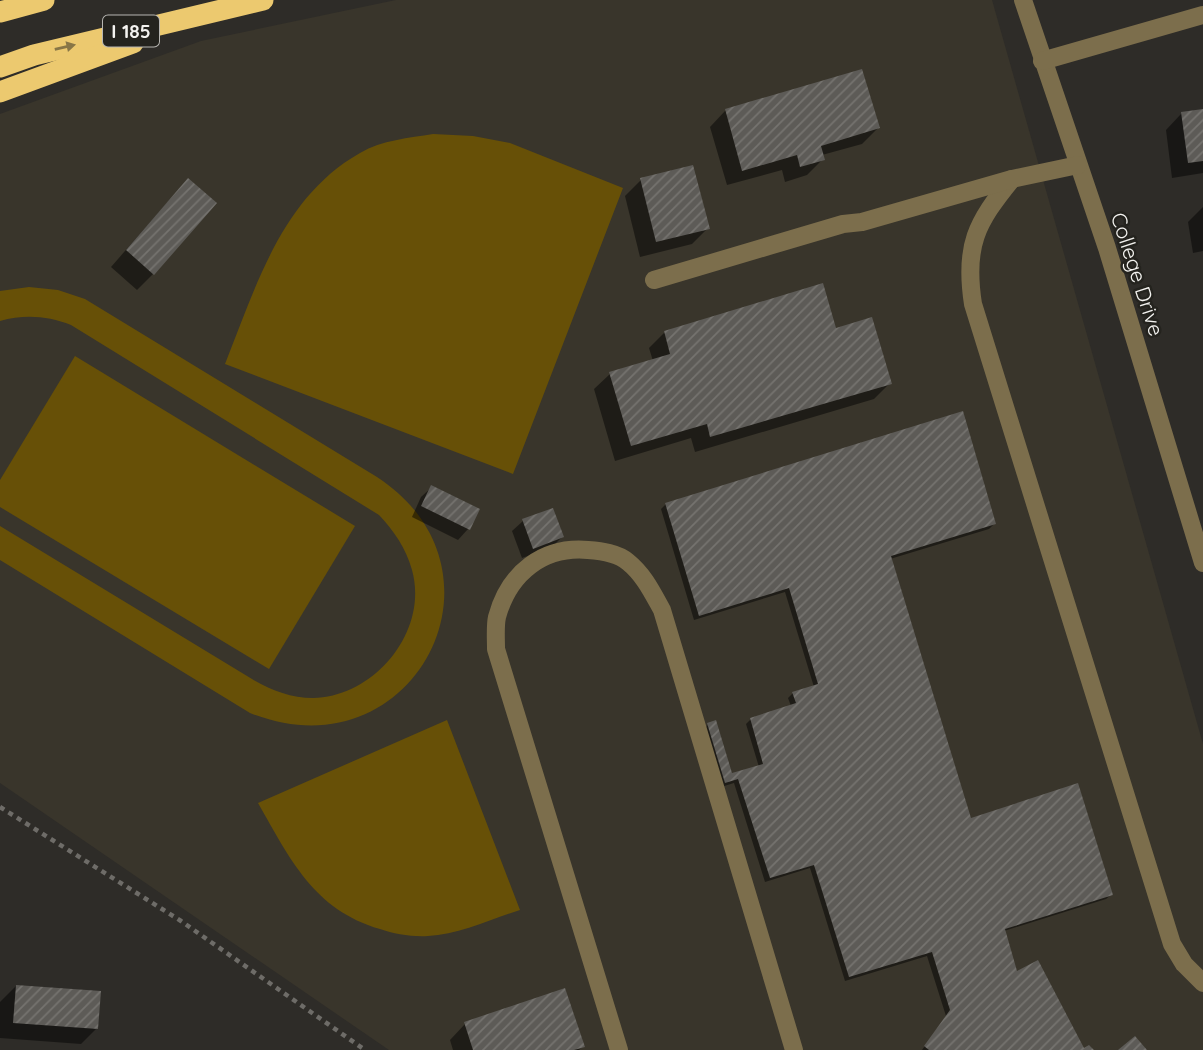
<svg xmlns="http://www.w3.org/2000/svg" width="1203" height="1050" viewBox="0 0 1203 1050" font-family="Quicksand,sans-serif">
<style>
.built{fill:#39352b}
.green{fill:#675007}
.shadow{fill:#0007}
.building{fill:url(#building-hatch)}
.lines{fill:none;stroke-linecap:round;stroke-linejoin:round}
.path{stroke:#6e6c68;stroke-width:4.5;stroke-dasharray:5 5;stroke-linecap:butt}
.minor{stroke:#7c6e4c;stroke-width:18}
.highway{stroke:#ecc96f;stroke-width:21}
.oneway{fill:#887646}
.labels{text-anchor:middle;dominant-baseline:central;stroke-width:5;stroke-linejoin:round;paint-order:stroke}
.shield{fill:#24231e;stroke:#b6b5b1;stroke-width:2}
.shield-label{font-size:19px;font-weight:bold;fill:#f4f3f0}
.street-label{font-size:21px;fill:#f4f3f0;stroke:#24231e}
</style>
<defs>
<pattern id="building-hatch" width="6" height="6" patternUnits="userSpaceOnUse" patternTransform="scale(1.75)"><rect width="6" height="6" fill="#5d5b57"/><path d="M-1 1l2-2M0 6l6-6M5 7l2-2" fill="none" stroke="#75736f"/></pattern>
</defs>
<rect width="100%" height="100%" fill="#2e2c28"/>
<path class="built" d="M396,0H992L1203,744V1050H389L0,783V114L201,41Z"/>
<g class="green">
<path d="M433,134L473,136L510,143L623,188L513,474L225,364C256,286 282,197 360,153C382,140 409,138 433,134Z"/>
<path d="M29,287L58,290L85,299L377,477C521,571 413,778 250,713L0,560V526L252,679C271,690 291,698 313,698C375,697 429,631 412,570C406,548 394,531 379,515L71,325C48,316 25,314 0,321V291Z"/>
<path d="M75,356L355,526L269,669L0,507V480Z"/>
<path d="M447,720L520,910C491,919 458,935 428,936C412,937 394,934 380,929C314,910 290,859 258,803Z"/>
</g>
<g class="shadow">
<path d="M725,111L878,128L862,144L822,155L823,159L807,175L785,182L782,170L727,185L710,127Z"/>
<path d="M1203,111V173L1172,178L1166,130L1181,114Z"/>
<path d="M641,180L708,228L692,244L640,257L625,196Z"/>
<path d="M173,196L153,274L137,290L111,267Z"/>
<path d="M1203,207V251L1193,253L1188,222Z"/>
<path d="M835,330L890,383L874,399L695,452L691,438L615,461L594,389L610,374L653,361L649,348L665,332Z"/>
<path d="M432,487L478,510L468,529L458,540L412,517L421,497Z"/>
<path d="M666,504L994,524L989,529L890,559L970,820L1111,895L1106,899L1004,931L1016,973L1083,1050H922L946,1016L927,956L845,981L810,868L765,882L734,783L721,787L703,730L708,725L731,775L759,767L746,724L751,719L791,706L788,698L793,693L814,687L785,592L694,620L661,509Z"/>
<path d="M523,521L562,537L552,547L522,558L512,531Z"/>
<path d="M16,986L97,1028L81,1044L0,1038V1002Z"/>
<path d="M465,1024L583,1046L579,1050H453L450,1040Z"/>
</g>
<g class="building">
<path d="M862,69L880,128L821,146L825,160L800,167L797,155L742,171L725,109Z"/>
<path d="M1203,109V161L1188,163L1181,112Z"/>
<path d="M693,165L710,229L656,242L640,178Z"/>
<path d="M188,178L217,203L154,275L126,250Z"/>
<path d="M823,283L836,328L872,317L892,384L710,437L707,424L631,446L609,372L670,354L664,331Z"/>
<path d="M963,411L996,524L891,556L971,818L1078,783L1113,895L1005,929L1017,971L1038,960L1084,1048L1089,1045L1094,1050H929L924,1046L950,1010L932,952L849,977L814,865L770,878L738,779L725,783L707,723L716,720L732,773L763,764L750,718L796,703L792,692L818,684L789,588L699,616L665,503Z"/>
<path d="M431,485L480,509L470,530L421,506Z"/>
<path d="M553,508L564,537L533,549L522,519Z"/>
<path d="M16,985L101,991L98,1029L13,1023Z"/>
<path d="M565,988L585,1047L574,1050H473L464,1022Z"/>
<path d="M1135,1036L1147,1050H1118Z"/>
</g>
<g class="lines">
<path class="path" d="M0,807L181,921L365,1050"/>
<g class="minor">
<path d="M1023,0L1107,248L1203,563"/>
<path d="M1042,61L1203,15"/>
<path d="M1012,179C976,223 964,246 973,304L1172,944L1184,964L1203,983"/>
<path d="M654,280L843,224L862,222L1012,179L1078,165"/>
<path d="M619,1050L496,649C496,638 495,626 497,617C509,573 543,546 588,550C601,551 618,553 628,562C644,575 652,592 662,610L794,1050"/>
</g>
<g class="highway">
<path d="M0,12L44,0"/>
<path d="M0,67L34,55L263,0"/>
<path d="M0,92L133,43"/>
</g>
</g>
<defs><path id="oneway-solid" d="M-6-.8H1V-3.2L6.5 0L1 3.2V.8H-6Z" transform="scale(1.75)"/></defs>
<use class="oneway" href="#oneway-solid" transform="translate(65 47) rotate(-13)"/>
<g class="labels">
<rect class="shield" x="103" y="15.5" width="56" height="31" rx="5"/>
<g class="shield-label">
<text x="131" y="31">I 185</text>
</g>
<g class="street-label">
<text transform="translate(1138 274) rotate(72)">College Drive</text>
</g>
</g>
</svg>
